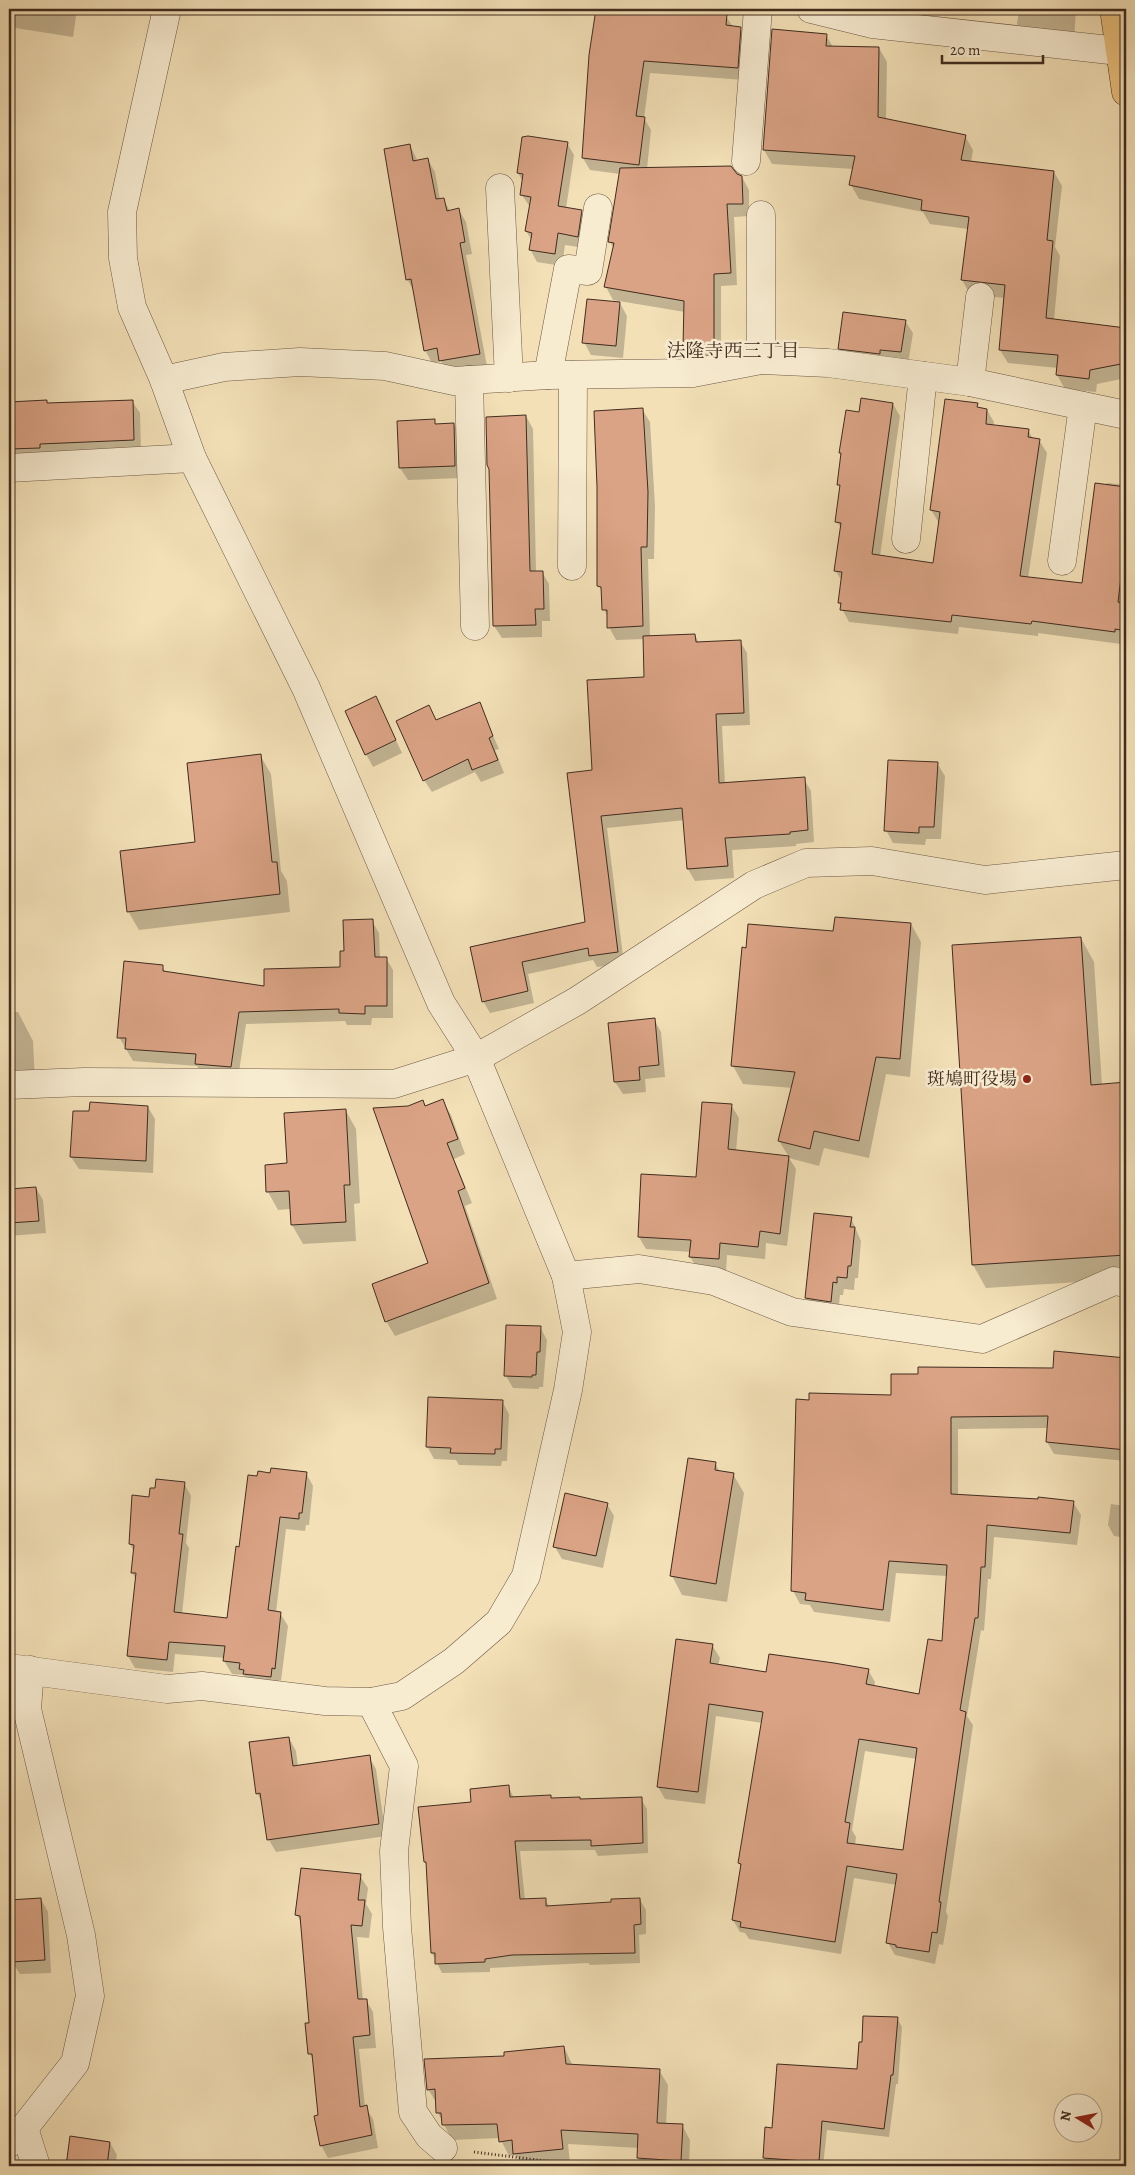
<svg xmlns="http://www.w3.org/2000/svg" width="1135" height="2175" viewBox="0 0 1135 2175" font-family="Alegreya,'Noto Serif JP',serif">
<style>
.shadow{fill:#0003;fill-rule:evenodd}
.building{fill:#daa385;stroke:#402c1f;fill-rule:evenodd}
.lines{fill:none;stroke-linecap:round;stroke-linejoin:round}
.street-casing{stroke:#6d5945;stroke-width:29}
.highway-casing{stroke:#402c1f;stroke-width:29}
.path{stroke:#402c1f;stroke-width:3;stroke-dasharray:1 2.5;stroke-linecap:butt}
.street{stroke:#f7ebd0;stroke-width:28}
.highway{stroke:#eac07c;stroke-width:28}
.poi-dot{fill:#8f2418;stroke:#f7ebd0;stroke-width:2}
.labels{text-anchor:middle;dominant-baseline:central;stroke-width:5;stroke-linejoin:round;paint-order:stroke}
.poi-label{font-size:18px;fill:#402c1f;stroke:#f7ebd0;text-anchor:end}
.neighbourhood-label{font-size:19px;fill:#402c1f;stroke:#f7ebd0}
</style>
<rect width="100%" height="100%" fill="#f3e0b7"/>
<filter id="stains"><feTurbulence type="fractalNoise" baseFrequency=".004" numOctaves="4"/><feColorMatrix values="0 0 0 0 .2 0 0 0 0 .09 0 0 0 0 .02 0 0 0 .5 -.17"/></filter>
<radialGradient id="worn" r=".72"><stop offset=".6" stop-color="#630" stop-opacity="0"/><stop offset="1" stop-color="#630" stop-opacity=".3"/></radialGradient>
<g class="shadow">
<path d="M9,9H77L73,37L9,27Z"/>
<path d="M625,9H721L733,27L740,28L747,40L744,80L650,73L644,118L651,130L647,169L736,175L742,177L749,190V216L734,217L737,285L721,286V360H692L685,347V312L613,300L606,287L614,249L610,242L620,174L590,170L583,158Z"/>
<path d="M1012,9H1076L1074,41L1024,35L1017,24L1019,10Z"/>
<path d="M826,35L833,47L879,48L887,62L886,120L965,136L973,150L971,163L1054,172L1062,186L1055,247L1060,256L1054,320L1126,329V378L1097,384L1096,392L1065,389L1057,375L1058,368L1008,363L1000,350L1005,298L970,294L962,280L968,229L930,224L923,212L859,199L851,185L854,169L772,164L764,150Z"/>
<path d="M567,143L574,155L566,209L581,212L588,224L584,248L565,245L562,266L537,262L530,249L532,241L526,231L530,207L522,195L523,182L518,173Z"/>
<path d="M410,145L418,162L428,160L435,172L440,200L443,199L450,211L459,210L466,222L472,254L466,255L487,366L448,373L441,361L432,363L425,350L414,291L407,279Z"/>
<path d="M620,303L627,316L623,358L591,355L584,342Z"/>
<path d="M905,321L913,333L908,364L847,361L840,348Z"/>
<path d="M132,401L140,413L141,452L9,461V404L46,402L48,405Z"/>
<path d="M893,404L900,416L880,556L934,564L939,523L931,510L977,404L979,409L987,410L994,422L993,426L1028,430L1033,439L1039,440L1047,453L1028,578L1083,585L1107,483L1126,485V641H1122L1121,644L1038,633V636L959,627L958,634L849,622L839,603L842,581L835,570L842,530L837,522L841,489L838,484L842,455L840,453L860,413Z"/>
<path d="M642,409L650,422L655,506L654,559H648L650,637L695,635L699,643L740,641L747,653L750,725L722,726L725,784L804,779L811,791L814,842L796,844V846L732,850L734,878L695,881L688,869L685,820L607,828L624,964L597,967L593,960L528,974L534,1003L490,1013L483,1001L471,948L586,923L593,771L646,678L645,639L616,640L609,627L608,618L604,609L603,593L599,586Z"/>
<path d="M526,416L533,429L536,572H542L549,584L550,621H542V637L502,638L494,626Z"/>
<path d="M434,421L436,425L454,424L461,437L462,478L408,480L400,468Z"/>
<path d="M376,698L402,753L373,767L366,754Z"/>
<path d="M479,704L499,749L495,750L504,773L481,782L475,772L432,792L424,780L437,721Z"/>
<path d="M260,755L271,774L281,871L287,881L290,912L139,930L128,911L196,843Z"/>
<path d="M937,763L945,776L941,839H926L925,845L893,843L886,830Z"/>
<path d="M372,921L379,933L380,958H386L393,970V1018H372L371,1025H347L345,1021L246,1024L238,1079L203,1076L197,1066L133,1061L119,1037L162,966L166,973L266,987L341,968L345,953Z"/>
<path d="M911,924L921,942L910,1077L886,1074L869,1158L824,1148L819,1166L789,1158L796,1169L787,1246L766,1243L765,1259L727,1255L726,1272L698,1269L690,1257L691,1252L646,1249L639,1237L697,1178L731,1105L739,1118L736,1151L789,1157L779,1141L793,1088L743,1084L733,1066L747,949L834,933Z"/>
<path d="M1081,938L1094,962L1102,1085L1126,1084V1279L986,1288L973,1265Z"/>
<path d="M9,1012H18L33,1041L35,1081L9,1082Z"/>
<path d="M654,1019L661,1032L665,1077L645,1079L646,1092L623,1094L615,1082L610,1024Z"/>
<path d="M442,1100L451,1115L465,1154L454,1159L472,1203L465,1206L497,1299L395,1336L386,1321L430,1264L425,1107Z"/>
<path d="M148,1107L155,1119L153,1173L79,1169L71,1157L91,1113Z"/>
<path d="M346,1111L356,1129L360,1203L354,1204L356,1241L303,1244L292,1225L291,1209L278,1210L268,1192L288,1165Z"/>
<path d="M36,1188L43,1200L46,1233L9,1236V1190Z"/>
<path d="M851,1218L861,1241L858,1278H855L854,1290L844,1289L843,1295H840L838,1314L814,1310L806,1298Z"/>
<path d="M540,1327L547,1340L543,1387H539V1389L513,1388L506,1376Z"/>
<path d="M1056,1352L1126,1360V1461L1054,1454L1047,1442L1048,1428L958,1429V1496L1073,1502L1081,1515L1077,1545L994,1537L991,1579H988L984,1631L981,1630L967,1716L973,1725L946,1912L948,1916L943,1945L939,1944L935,1964L895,1955L888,1943L897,1885L854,1878L841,1954L749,1939L745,1933L740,1932L733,1920L741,1867L739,1863L762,1723L716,1716L705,1804L665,1799L658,1787L712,1645L720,1658L718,1665L767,1674L868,1670L875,1682L874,1687L920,1695L943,1643L947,1576L896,1573L890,1622L814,1612L810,1605L800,1604L793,1591L810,1401L892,1396L1054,1370ZM865,1751L917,1759L905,1851L855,1845L856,1837L852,1830Z"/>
<path d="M502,1401L509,1414L507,1461H502L501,1466L459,1465L456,1460L434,1459L427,1446Z"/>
<path d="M715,1463L720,1472L733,1474L744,1493L727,1602L682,1595L672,1576Z"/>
<path d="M306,1473L313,1486L309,1525H306L305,1531L286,1529L276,1612L280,1613L288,1626L281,1681L279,1680L278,1689L247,1681L244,1675L232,1674L224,1661L225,1658L175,1654L173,1672L135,1668L128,1656L136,1580L132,1572L134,1552L130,1544L150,1498L184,1483L191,1496L186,1543L189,1548L182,1614L228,1619L240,1548L258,1478L271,1474Z"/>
<path d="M607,1504L614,1516L603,1568L562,1559L555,1547Z"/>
<path d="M1111,1504L1126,1506V1538L1114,1536L1108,1525Z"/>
<path d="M289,1738L296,1751L298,1767L369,1757L376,1769L386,1836L276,1852L269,1840L262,1802L257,1793Z"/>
<path d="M508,1786L514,1798L550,1796L552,1799L581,1801L641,1799L647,1809L648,1853L598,1856L595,1850L520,1851L525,1900H545L550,1907L613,1904L640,1900L646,1910V1934L639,1935L640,1963L590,1965L588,1963L490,1968V1972L442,1973L432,1953L427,1866L425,1862L472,1803Z"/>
<path d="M360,1876L368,1888L366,1904L372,1914L369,1938L357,1937L363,2000H366L373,2012L376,2048L359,2049L365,2107L373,2119L378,2148L328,2158L321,2145L314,2061L310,2054V2024L302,1924L297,1915Z"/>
<path d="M41,1899L48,1912L51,1973L20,1974L12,1962L9,1901Z"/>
<path d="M897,2018L902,2027L898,2084H896L889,2137L827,2130L823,2166H769L764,2158L773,2129L858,2071Z"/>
<path d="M564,2047L573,2066L659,2070L668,2085L666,2125H682L690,2140L689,2166H643L638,2158L639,2148L568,2144L570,2163L522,2166L516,2155L509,2156L500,2138L452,2140L438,2113L437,2104L428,2089L506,2058Z"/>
<path d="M71,2137L110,2143L117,2155L115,2166H67Z"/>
</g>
<g class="building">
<path d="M596,9L624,12V9H720V14H727L726,25L741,27L738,68L644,61L636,116L645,117L639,165L582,158L589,55Z"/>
<path d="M772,29L827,34L826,46L879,47L878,117L966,135L961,160L1054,171L1047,240L1053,241L1046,318L1126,328V363L1090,370L1089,379L1056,375L1058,355L999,350L1005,285L961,280L969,217L921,210L922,200L849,185L855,156L763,150Z"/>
<path d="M528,136L568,142L558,206L582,210L578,237L558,233L555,254L529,250L532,233L525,231L531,197L520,195L523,174L517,173L522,137Z"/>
<path d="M410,144L413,161L428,158L436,199L444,198L447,211L459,208L465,242L460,243L480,354L439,361L437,348L424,351L411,279L406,280L384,149Z"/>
<path d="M731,166L737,174L742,176L743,204H727L731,273L714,274V348L683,347L684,301L604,287L614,243L608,242L620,168Z"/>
<path d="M587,299L620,302L616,346L582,343Z"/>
<path d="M843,312L906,320L901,352L880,350V354L838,349Z"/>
<path d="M861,398L893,403L872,554L933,563L940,512L930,510L945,399L978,403L977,407L987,409L986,424L1029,429L1028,437L1040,439L1020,576L1082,583L1095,483L1126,487V537L1118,602L1125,604L1121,630L1115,629V632L1032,621L1031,624L952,615L951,622L840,610L841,603H838L842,572L834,571L841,523L835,522L840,485H837L841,453H839L846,410L859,412Z"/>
<path d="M47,400V403L133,400L134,440L40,444V448L9,449V402Z"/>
<path d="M643,408L648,492L647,547H641L643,626L607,628V610H602L601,587L597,586V487L594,411Z"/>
<path d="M526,415L530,571H543L544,609H535L536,625L493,626L489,469L487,465L486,417Z"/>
<path d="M435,419V424L454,423L455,466L399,468L397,421Z"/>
<path d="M695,634L696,642L741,640L744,713L716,714L719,783L805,777L808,830L790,832V834L725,838L728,866L687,869L682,808L601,816L618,952L589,956L588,948L522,962L528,991L482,1002L470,947L585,922L567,773L592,770L587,680L644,677L643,636Z"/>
<path d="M376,696L396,740L365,755L345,711Z"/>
<path d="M480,702L493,736L489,738L498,760L472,770L468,759L423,781L396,721L429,705L436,720Z"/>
<path d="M261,754L272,862H277L280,894L127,912L120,851L195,842L187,763Z"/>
<path d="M888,760L938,762L934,827H919V833L884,831Z"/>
<path d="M835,917L911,923L900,1059L876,1057L859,1141L814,1131L810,1149L778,1141L795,1072L731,1066L742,947L746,948L748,924L833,931Z"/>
<path d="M373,919L375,957H387V1006H365V1014L339,1013V1009L239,1012L231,1067L195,1064L196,1054L125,1049L126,1038H117L124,961L163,965V971L264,986V969L340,967V951H344L343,920Z"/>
<path d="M1081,937L1091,1085L1126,1082V1255L972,1265L952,945Z"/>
<path d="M655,1018L659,1065L639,1067L640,1080L614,1082L608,1023Z"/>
<path d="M443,1099L458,1139L447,1143L465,1188L458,1191L489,1283L385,1322L372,1284L428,1263L373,1108L408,1106L423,1100L425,1106Z"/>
<path d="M90,1102L148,1106L146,1161L70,1157L73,1111H89Z"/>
<path d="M702,1102L732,1104L728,1149L789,1156L780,1234L760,1231L758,1247L720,1243L719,1259L689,1257L691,1240L638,1237L641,1174L696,1177Z"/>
<path d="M346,1109L350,1185H344L346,1222L291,1225L289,1191L266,1192L265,1165L287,1163L284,1113Z"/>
<path d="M36,1187L39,1221L9,1223V1189Z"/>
<path d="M814,1213L852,1217L850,1227H855L851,1266H848L847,1278L837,1277V1283L833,1282L831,1302L805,1298Z"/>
<path d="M506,1325L541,1326L540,1352H537L536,1375H532V1377L504,1376Z"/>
<path d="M1054,1351L1126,1358V1450L1046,1442L1048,1416L951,1417V1494L1038,1499V1497L1074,1501L1070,1533L987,1525L985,1567H981L978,1618H975L960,1710L966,1712L939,1902H941L937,1933L932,1932L929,1952L896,1947V1945L886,1943L897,1874L847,1866L835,1942L740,1927L741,1922L732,1920L741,1864L738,1863L763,1712L709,1704L698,1792L657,1787L676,1639L713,1644L710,1663L766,1672L769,1654L834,1663L869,1669L866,1684L919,1694L928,1639L942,1641L947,1565L889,1561L883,1610L805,1600L806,1593L791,1591L796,1399L809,1400V1393L891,1395V1374H918V1367L1053,1368ZM859,1739L917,1748L903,1850L847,1843L850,1823L845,1822Z"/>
<path d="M428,1397L503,1400L501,1449H495V1454L450,1453L451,1448L426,1447Z"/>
<path d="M688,1458L716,1462L715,1470L734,1473L716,1584L670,1576Z"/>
<path d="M271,1468L307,1472L302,1513H299V1519L280,1517L268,1610L281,1612L275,1669L272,1668L271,1677L243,1674L244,1670L239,1669L240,1663L223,1661L225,1646L169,1642L167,1660L127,1656L136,1573H131L134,1545L129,1544L132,1495L149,1497L150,1488H155L156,1479L185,1482L179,1534H183L174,1612L227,1618L236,1546L239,1547L248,1475L257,1476L258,1471L270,1473Z"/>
<path d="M565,1493L608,1503L596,1556L553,1547Z"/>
<path d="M289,1737L293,1766L370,1755L379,1824L267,1840L260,1793L256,1794L249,1742Z"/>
<path d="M509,1785L510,1797L551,1795V1798L580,1797V1799L642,1797L643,1843L591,1846V1840L515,1841L520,1899L546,1898V1906L611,1902V1899L640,1898L641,1924L634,1925L635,1953L512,1955L485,1959V1962L435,1964V1953H431L426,1862H424L418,1807L471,1802L470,1789Z"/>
<path d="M301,1868L361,1874L358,1900H365L362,1926L351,1925L358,1999H367L370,2035L353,2037L360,2107L367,2105L372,2135L320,2146L314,2116L318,2115L312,2054H308L305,2023H309L300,1916L295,1915Z"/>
<path d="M41,1898L45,1960L11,1962L9,1900Z"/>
<path d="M863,2016L898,2017L893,2075H891L884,2129L822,2121L819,2162L763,2158L765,2127L772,2128L777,2064L857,2069L859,2042H862Z"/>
<path d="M564,2046L566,2064L660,2069L657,2123L683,2124L681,2161L637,2158L638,2134L561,2130L563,2149L513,2154L512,2140L499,2142L497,2124L442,2125L441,2113H436L435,2089L427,2090L424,2059L504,2056V2052Z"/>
<path d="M70,2136L110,2142L107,2166H66Z"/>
</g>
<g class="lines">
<g class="street-casing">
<g id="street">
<path d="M811,9L872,24L1119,51"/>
<path d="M746,161L758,9"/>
<path d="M500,188L509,378"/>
<path d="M761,215V360"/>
<path d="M548,375L568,269L588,271L598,208"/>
<path d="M164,380L224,367L300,362L385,366L454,381L548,375L693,373L761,360L828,363L970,382L1126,415"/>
<path d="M469,380L475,626"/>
<path d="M970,382L980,297"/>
<path d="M9,468L192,458"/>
<path d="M906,539L923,376"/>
<path d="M1062,561L1083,406"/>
<path d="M572,566L573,375"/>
<path d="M9,1085L84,1082L394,1084L476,1058L577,1001L754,885L806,863L872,861L985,880L1126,865"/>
<path d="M566,1276L639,1269L714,1281L792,1312L982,1339L1114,1281L1126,1283"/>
<path d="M9,1668L167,1689L202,1686L325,1701L371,1702L402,1696L454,1661L499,1622L526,1576L568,1390L577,1332L566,1276L476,1058L441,1003L306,688L192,458L164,380L132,307L123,258L122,212L167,9"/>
<path d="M371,1702L404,1766L394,1851L397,1927L413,2112L429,2136L443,2148"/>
<path d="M24,2128L36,2166"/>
<path d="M9,2143L24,2128L75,2063L90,1996L81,1935L27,1709L30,1670"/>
</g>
</g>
<g class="highway-casing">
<path id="highway" d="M1114,9L1126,92"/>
</g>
<path class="path" d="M474,2152L585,2166"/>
<use href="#street" class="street"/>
<use href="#highway" class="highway"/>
</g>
<circle class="poi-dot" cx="1027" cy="1079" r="5"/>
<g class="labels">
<g class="poi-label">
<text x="1017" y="1079">斑鳩町役場</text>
</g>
<g class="neighbourhood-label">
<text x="733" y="351">法隆寺西三丁目</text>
</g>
</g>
<rect width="1135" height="2175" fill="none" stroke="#f3e0b7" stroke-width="30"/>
<rect x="10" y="10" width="1115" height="2155" fill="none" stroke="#402c1f" stroke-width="2.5"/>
<rect x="15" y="15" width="1105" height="2145" fill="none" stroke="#402c1f"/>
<g transform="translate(1078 2118) rotate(280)"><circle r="24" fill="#f7ebd0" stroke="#ae9f89"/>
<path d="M0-4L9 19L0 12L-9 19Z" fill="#8f2418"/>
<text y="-8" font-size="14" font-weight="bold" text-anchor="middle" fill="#402c1f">N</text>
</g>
<path d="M942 55v8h101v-8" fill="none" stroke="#402c1f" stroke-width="2.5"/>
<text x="950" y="55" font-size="15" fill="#402c1f" stroke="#f7ebd0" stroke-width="4" paint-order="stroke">20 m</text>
<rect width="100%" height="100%" filter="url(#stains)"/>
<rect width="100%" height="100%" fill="url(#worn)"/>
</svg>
